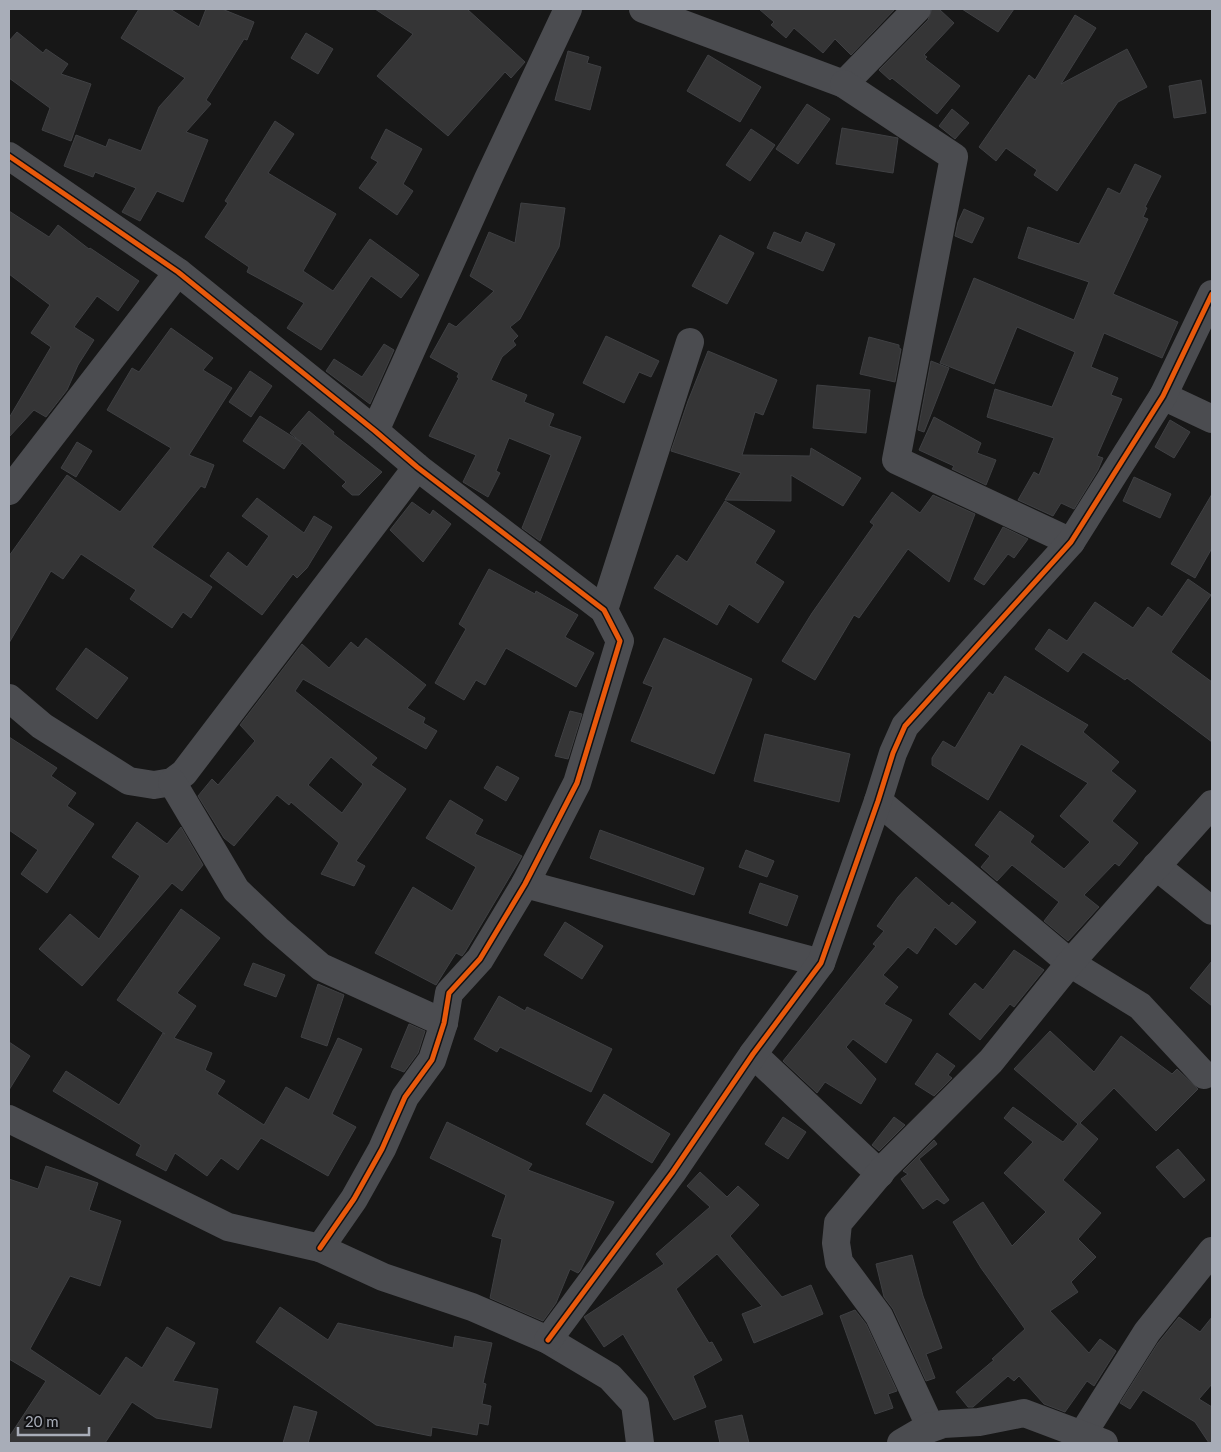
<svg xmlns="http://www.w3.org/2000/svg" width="1221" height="1452" viewBox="0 0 1221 1452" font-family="Lato,sans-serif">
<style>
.building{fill:#353536;stroke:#3f4043;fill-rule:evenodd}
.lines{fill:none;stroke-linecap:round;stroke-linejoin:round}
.minor{stroke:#4b4c50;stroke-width:28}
.cycleway-casing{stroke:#111113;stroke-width:8}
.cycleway{stroke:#e8590c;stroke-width:5}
</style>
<rect width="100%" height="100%" fill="#171717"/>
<g class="building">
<path d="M139,9H170L199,27L206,9H222L254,22L247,40L244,39L206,100L211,104L186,132L208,140L183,202L157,191L140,221L122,212L136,188L95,172L93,177L64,166L76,135L106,147L109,139L141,151L159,107L185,78L121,38Z"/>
<path d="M375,9H467L525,62L511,78L505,72L448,136L377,76L413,34Z"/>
<path d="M759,9H895L851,55L835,39L823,53L794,28L786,38L771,25L774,22Z"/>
<path d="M932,9H939L954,23L924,55L927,57L925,59L960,86L937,114L892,78L890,80L879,70L928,20Z"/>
<path d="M962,9H1014L998,32Z"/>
<path d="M1075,15L1096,28L1061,84L1127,49L1147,87L1118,102L1057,191L1034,175L1037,170L1006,148L996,161L979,147L1029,75L1035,80Z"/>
<path d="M17,32L43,53L46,49L68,64L61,74L91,84L71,141L42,130L50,108L9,78V41Z"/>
<path d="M306,33L333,49L318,74L291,58Z"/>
<path d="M568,51L589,57L587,63L601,67L590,110L555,100Z"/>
<path d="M708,55L761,87L740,122L687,91Z"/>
<path d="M1201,80L1206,113L1174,118L1169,86Z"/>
<path d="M807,104L830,119L798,164L776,149Z"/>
<path d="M952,109L969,123L955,139L939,126Z"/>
<path d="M275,121L294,134L268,173L336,214L303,271L333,291L370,239L419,275L401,298L371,276L321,350L287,328L304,303L247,272L249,267L205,237L228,203L225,201Z"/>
<path d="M842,128L898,138L893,173L836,164Z"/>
<path d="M386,129L422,149L403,184L413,191L397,215L359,188L378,162L371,158Z"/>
<path d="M751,129L775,145L750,181L726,165Z"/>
<path d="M1135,164L1161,176L1145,207L1147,208L1143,217L1148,219L1113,294L1178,322L1162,358L1104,333L1091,367L1118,378L1111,395L1122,399L1097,456L1103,458L1098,470L1074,509L1061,503L1053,516L1018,500L1034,472L1039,475L1054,438L987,417L995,389L1052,407L1075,352L1017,327L994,384L940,363L974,278L1074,320L1089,282L1018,258L1028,227L1079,244L1108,188L1120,194Z"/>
<path d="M521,203L565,208L559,247L520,319L510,327L518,336L513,341L516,345L502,357L491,380L527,395L524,402L554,414L549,426L581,437L540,541L522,528L551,455L509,438L496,471L500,473L488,497L463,482L476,455L429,436L459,378L457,377L459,373L430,357L449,323L456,327L494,291L470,276L489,232L515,243Z"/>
<path d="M964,209L984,218L972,243L955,236L958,222Z"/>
<path d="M9,211L49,237L58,225L89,249L90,248L139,281L118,311L97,296L74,327L94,340L78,365L67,390L46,417L34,410L9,437V418L51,347L31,333L50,305L9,274Z"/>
<path d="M774,232L801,243L806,232L835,244L823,271L767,248Z"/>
<path d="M720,235L754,253L727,304L692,286Z"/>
<path d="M171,328L213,358L203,370L232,388L189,455L214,465L205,488L201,486L152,547L212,587L191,618L183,612L172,628L130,599L136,590L81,554L63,579L51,571L9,643V556L67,475L120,512L171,448L107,410L132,368L139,372Z"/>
<path d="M606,336L659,361L651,377L639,372L624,403L583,383Z"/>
<path d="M869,337L899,345V348L901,349L895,382L860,374Z"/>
<path d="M384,344L394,350L370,404L326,371L334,359L362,377Z"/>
<path d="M708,351L777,380L763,415L755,412L742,455L810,456L811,448L861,478L843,506L791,475V501L725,500L741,473L671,451L688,401Z"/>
<path d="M931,361L949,368L924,432L918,430Z"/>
<path d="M250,371L272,386L251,417L229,402Z"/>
<path d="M817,385L870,390L866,433L813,428Z"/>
<path d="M309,411L334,432L333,434L382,472L359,495H352L342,486L346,482L302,443L284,469L243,441L260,416L301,442L290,433Z"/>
<path d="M934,417L981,443L977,453L996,460L986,485L952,469L954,466L919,450Z"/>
<path d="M1170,420L1190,432L1174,458L1155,447Z"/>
<path d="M77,442L92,451L76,477L61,468Z"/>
<path d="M1134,477L1171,494L1160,518L1123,501Z"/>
<path d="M892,492L920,513L933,495L975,514L949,582L908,549L859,618L854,615L815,680L782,661L812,613L874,525L870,522Z"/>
<path d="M1212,494V548L1195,578L1171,564Z"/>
<path d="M257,498L304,533L314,516L332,527L307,568L297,578L293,574L262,615L210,576L228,552L247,567L269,536L242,516Z"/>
<path d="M725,501L775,531L755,563L784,582L758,623L729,604L717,625L654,588L677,555L687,562Z"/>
<path d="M412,502L430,515L433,510L451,524L423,562L390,530Z"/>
<path d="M1003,527L1028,539L1014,558L1008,554L984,585L974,579Z"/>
<path d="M489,569L535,594L536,591L578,615L565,637L594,653L576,687L506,648L485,685L476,680L464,700L435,683L466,629L459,624Z"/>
<path d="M1188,579L1211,595L1171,652L1212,682V742L1127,678L1125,680L1083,652L1068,672L1035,649L1049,629L1067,641L1095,602L1133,628L1148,607L1162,617Z"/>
<path d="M366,638L426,685L407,708L425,718L423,723L437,731L426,749L303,679L295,691L377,758L371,765L406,789L356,861L365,866L354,886L321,874L339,843L291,802L289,805L277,795L234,846L224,838L198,796L212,779L218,785L255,741L240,725L302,644L329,668L351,642L358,648ZM331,757L363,784L342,813L308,785Z"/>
<path d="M664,638L752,679L714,774L631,741L653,687L643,683Z"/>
<path d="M86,648L128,678L97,719L56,689Z"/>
<path d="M1005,676L1088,725L1083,732L1119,762L1111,771L1136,791L1112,821L1138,843L1119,866L1115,863L1084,895L1099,907L1068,941L1044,921L1059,902L1012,865L997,881L981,867L990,856L975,845L1000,811L1034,836L1030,842L1064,869L1090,842L1060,816L1088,783L1021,744L988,800L932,765V758L943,741L955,748L989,692L993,695Z"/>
<path d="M570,711L582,714L568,759L555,756Z"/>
<path d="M765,734L850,754L839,802L754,781Z"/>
<path d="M9,737L57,768L51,776L76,793L67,806L94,824L47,893L21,874L38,850L9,830Z"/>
<path d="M497,766L519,778L506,801L484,788Z"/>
<path d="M450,800L483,820L475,834L522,856L465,952L462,956L456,953L436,985L375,953L413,887L452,911L476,867L426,838Z"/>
<path d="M137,822L167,844L181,827L203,865L182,891L172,883L82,986L39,949L70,914L99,939L140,876L112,857Z"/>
<path d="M600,830L704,868L694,895L590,858Z"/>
<path d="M746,850L774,861L767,877L739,867Z"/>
<path d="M916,877L949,906L952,902L976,922L956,945L935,927L917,954L908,947L883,975L898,987L884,1004L912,1020L886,1063L853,1039L846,1047L876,1079L861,1104L825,1082L817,1093L783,1061L876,946L873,944L884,931L877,926L898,897Z"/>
<path d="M760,883L798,896L787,926L749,913Z"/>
<path d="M181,909L220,938L177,993L196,1006L174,1038L212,1053L205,1070L225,1081L217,1094L264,1125L286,1087L309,1100L338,1038L362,1049L332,1114L356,1127L328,1176L261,1138L238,1170L221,1158L207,1176L175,1153L166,1171L136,1155L141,1145L53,1091L66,1071L119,1105L163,1033L165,1034L117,1000Z"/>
<path d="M565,922L603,946L582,979L544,955Z"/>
<path d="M1014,950L1044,970L1014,1007L1010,1004L980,1040L949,1014L975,983L983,990Z"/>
<path d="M1212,961V1006L1190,988Z"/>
<path d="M253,963L285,975L276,997L244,985Z"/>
<path d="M318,984L344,995L327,1046L301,1037Z"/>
<path d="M499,996L525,1011L527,1007L612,1049L591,1092L500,1047L497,1052L474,1039Z"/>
<path d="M409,1024L425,1031L418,1053L404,1072L391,1067Z"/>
<path d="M1050,1031L1094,1072L1121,1036L1172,1074L1177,1069L1198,1089L1156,1131L1114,1088L1080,1123L1098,1139L1063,1180L1101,1213L1078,1239L1096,1257L1071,1282L1078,1292L1050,1311L1089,1353L1100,1339L1116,1351L1094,1386L1087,1381L1065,1412L1044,1404L1019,1376L1014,1381L1008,1376L973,1407H968L956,1392L994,1360L992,1359L1025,1329L981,1268L953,1222L983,1202L1012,1246L1046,1212L1004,1173L1033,1142L1004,1118L1013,1107L1063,1142L1078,1124L1014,1069Z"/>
<path d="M9,1042L30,1056L9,1090Z"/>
<path d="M937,1053L955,1066L948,1075L952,1078L934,1096L915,1084Z"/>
<path d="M604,1094L670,1134L652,1163L586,1124Z"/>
<path d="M783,1117L806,1132L788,1159L765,1144Z"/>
<path d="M894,1117L905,1125L879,1151L872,1145Z"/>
<path d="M447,1122L532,1164L528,1170L614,1202L580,1271L578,1273L570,1269L556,1303L543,1321L490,1298L502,1239L492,1236L506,1195L430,1158Z"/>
<path d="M934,1140L937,1144L919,1159L949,1200L944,1204L937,1199L923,1209L901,1179L908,1174L903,1171Z"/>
<path d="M1178,1149L1205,1180L1184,1198L1156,1167Z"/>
<path d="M46,1166L98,1183L89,1210L121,1221L100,1286L70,1276L30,1349L100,1396L126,1357L142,1368L167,1327L195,1343L173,1381L218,1389L211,1428L156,1418L132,1402L105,1443H9V1437L46,1381L9,1359V1179L38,1189Z"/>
<path d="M700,1172L727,1197L738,1186L759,1205L730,1236L782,1297L811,1285L823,1314L754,1343L742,1314L762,1306L717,1254L676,1289L709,1343L712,1342L722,1360L693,1376L706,1407L674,1420L623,1334L604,1347L584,1317L664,1264L656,1254L710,1207L687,1186Z"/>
<path d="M912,1255L923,1296L942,1348L926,1354L935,1378L926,1381L893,1309L884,1297L876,1264Z"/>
<path d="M280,1307L328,1340L338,1323L453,1348L455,1336L492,1343L483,1383L486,1384L482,1404L491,1406L488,1425L479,1423L477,1435L432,1427L431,1436L376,1425L256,1342Z"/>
<path d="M855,1310L866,1324L897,1391L888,1394L893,1408L875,1414L840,1316Z"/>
<path d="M1179,1317L1200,1332L1212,1317V1384L1199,1399L1212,1407V1443H1209L1195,1422L1143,1390L1130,1409L1120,1403L1158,1343Z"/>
<path d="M294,1406L317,1412L308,1443H283Z"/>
<path d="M742,1415L749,1443H720L715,1421Z"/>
</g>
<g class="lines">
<g class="minor">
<path d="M643,9L844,84L917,9"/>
<path d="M844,84L954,157L896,460L1071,542"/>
<path d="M9,156L178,272L375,431L417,467L604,610L620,641L577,783L525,884L480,959L449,993L444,1023L432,1060L405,1097L382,1149L354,1199L320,1248"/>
<path d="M1163,396L1212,419"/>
<path d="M375,431L488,179L568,9"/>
<path d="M9,491L178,272"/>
<path d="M604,610L690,342"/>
<path d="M9,698L42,726L129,781L154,785L172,782L184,773L417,467"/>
<path d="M172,782L236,890L277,929L321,967L444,1023"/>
<path d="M878,801L1070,963L1140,1006L1204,1075"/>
<path d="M1156,866L1212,911"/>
<path d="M525,884L821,963"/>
<path d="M753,1054L880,1174"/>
<path d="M9,1119L228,1227L320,1248L383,1277L472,1307L548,1340L610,1377L635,1404L640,1443"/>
<path d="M548,1340L672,1173L753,1054L821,963L878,801L893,753L905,726L1071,542L1163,396L1212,294"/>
<path d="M930,1426L879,1316L839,1262L836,1243L838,1223L885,1167L991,1061L1070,963L1212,804"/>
<path d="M1082,1435L1147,1332L1212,1251"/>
<path d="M901,1443L930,1426L929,1429L943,1424L979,1422L1024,1413L1104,1443"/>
</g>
<g class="cycleway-casing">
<g id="cycleway">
<path d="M9,156L178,272L375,431L417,467L604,610L620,641L577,783L525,884L480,959L449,993L444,1023L432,1060L405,1097L382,1149L354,1199L320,1248"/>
<path d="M548,1340L672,1173L753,1054L821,963L878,801L893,753L905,726L1071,542L1163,396L1212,294"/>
</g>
</g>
<use href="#cycleway" class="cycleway"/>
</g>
<rect width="1221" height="1452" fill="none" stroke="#a8adb8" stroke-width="20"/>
<path d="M18 1427v8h71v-8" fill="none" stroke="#a8adb8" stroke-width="2.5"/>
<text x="25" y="1427" font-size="15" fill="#a8adb8" stroke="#111113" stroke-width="4" paint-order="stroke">20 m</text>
</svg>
